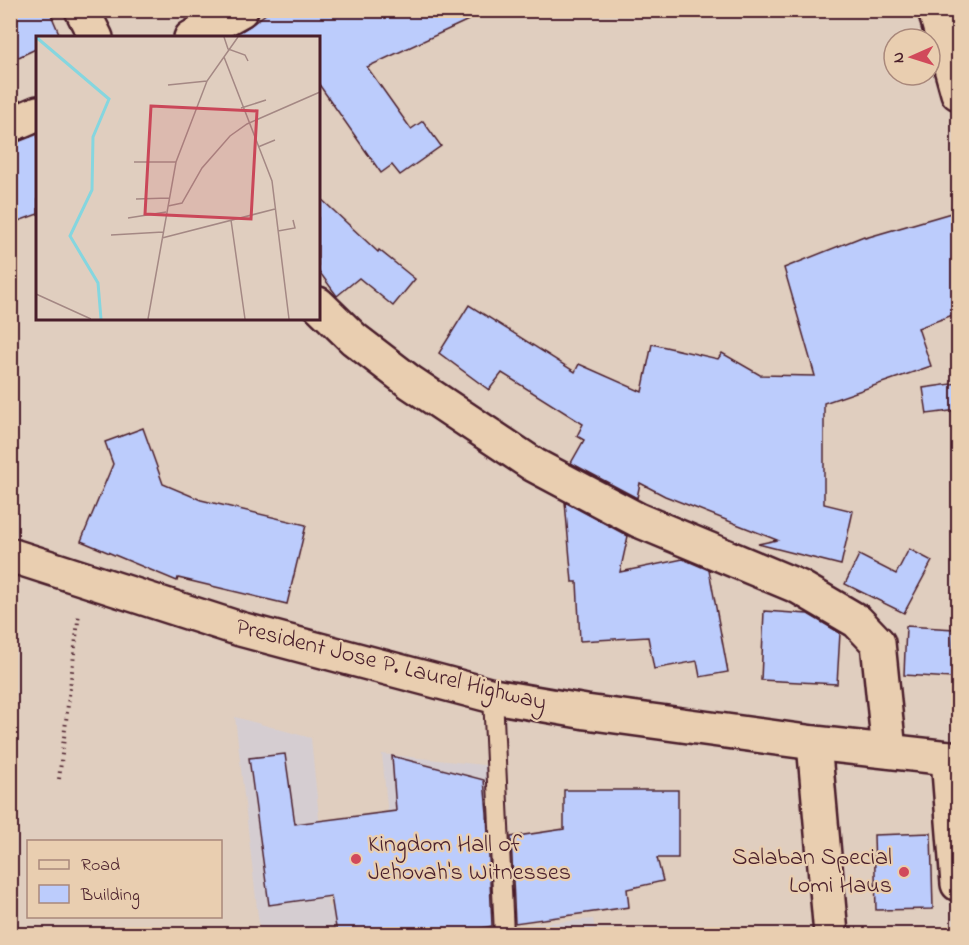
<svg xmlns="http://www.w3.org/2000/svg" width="969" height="945" viewBox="0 0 969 945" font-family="'Indie Flower',sans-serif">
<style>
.built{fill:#d5cdd1}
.building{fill:#bcccfc;stroke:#4a1f2b;stroke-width:1.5}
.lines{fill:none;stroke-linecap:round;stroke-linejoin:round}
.lane-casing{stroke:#4a1f2b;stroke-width:22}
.street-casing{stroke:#4a1f2b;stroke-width:38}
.secondary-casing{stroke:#4a1f2b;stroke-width:38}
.highway-casing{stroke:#4a1f2b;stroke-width:38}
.path{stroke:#4a1f2b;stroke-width:4;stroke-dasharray:1.5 4.5;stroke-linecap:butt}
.lane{stroke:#e9ceb0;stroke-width:18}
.street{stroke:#e9ceb0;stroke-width:33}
.secondary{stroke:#e9ceb0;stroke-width:33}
.highway{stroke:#e9ceb0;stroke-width:33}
.poi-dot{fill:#d1495b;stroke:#e9ceb0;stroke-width:2}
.labels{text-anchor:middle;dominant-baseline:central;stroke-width:4.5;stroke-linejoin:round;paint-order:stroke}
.street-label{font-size:24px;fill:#4a1f2b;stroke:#e9ceb0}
.poi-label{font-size:24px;fill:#4a1f2b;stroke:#e9ceb0;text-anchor:start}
.inset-river{fill:none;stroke:#85d6df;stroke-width:3}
.inset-road{fill:none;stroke:#a48884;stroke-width:1.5}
.view{fill:#ca4759;fill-opacity:0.15;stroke:#ca4759;stroke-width:3}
.inset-edge{fill:none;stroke:#4a1f2b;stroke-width:3}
</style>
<rect width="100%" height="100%" fill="#e0cebf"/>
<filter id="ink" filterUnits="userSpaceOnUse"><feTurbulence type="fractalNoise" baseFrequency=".0167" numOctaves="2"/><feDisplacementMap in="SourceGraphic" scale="12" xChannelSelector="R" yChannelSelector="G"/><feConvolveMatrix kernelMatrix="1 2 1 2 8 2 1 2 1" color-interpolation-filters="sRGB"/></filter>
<g filter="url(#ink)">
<path class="built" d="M235,717L311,738L328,907L396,899L382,754L502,767L513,926L593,919L596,934H260Z"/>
<g class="building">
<path d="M10,10H49L61,38H38V48L10,61Z"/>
<path d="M271,10H490L367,67L411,129L423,121L441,146L400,175L392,165L381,173L318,83V38H230L250,26Z"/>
<path d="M38,134V214L10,224V145Z"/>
<path d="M318,196L378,252L379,250L415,279L393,306L359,278L337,296L318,270Z"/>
<path d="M951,213L958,239V313L918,328L931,366L824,403V504L853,511L841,565L758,544L777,540L665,496L640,483L637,498L571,463L584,440L577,436L583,424L502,373L489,390L439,353L469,305L575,372L579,364L642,392L652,344L718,359L722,353L760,375L815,376L784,268L864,236L865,238Z"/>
<path d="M958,383V410L927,414L923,388Z"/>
<path d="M143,428L163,484L201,500L306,525L287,604L178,578L177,581L81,541L113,464L105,442Z"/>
<path d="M565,502L628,536L620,572L683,559L709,570L728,672L700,677L697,661L654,669L648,637L580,641L577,582H572Z"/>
<path d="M909,549L932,561L904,613L845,584L859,555L896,574Z"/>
<path d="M764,611L808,614L840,633L837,684L761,680Z"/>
<path d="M906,626L954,629L952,678L904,675Z"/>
<path d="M285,754L295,824L396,811L392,756L484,780L487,813L492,926L477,929L478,934H337L331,896L269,905L249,758Z"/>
<path d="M564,790H678V858H657L663,881L627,889L629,907L515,923L511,837L564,829Z"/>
<path d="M931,833L933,909L876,910L874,835Z"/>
</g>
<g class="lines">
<g class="lane-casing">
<path id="lane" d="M493,696L504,934"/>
</g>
<g class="street-casing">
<g id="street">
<path d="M82,10L96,38"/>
<path d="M935,10L958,93"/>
<path d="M318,304L354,339L410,382L534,465L638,520L799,587L857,621L878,643L889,751"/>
<path d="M814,743L831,934"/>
<path d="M948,758L958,884"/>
</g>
</g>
<g class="secondary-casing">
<g id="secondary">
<path d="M191,38L241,10"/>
<path d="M10,125L38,113"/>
</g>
</g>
<g class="highway-casing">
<path id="highway" d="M10,555L240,629L493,696L586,712L814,743L958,759"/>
</g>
<path class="path" d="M59,779L79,613"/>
<use href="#lane" class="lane"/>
<use href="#street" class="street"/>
<use href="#secondary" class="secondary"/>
<use href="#highway" class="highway"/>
</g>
</g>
<g class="poi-dot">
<circle cx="356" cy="859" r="6"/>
<circle cx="904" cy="872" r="6"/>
</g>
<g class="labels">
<g class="street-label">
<text transform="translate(391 666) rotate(14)">President Jose P. Laurel Highway</text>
</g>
<g class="poi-label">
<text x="368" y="845">Kingdom Hall of<tspan x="368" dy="28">Jehovah's Witnesses</tspan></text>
<text x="892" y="858" text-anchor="end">Salaban Special<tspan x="892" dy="28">Lomi Haus</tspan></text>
</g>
</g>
<g transform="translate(36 36)">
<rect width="284" height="284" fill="#e0cebf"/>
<path class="inset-river" d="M0,1L73,63L57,101L56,154L34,200L62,247L65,283"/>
<path class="inset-road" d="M188,1L192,13L209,19L212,25M188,21L236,145L253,283M132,49L171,45M205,72L230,64M222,111L239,104M98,126H140M100,163L133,162M132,170L146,167L166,132L194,100L211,88L284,56M92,182L130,176M195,184L209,283M242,195L259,192L257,184M75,199L127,196M126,202L239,173M0,258L55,283M112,283L140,126L171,45L202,1"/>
<path class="view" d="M115,70L221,75L215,183L109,178Z"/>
<rect width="284" height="284" class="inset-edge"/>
</g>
<rect width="969" height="945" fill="none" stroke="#e9ceb0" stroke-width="36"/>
<rect x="18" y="18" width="933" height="909" fill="none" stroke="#4a1f2b" stroke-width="2" filter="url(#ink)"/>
<rect x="27" y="840" width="195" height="78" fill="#e9ceb0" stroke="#a9887b" stroke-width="1.5"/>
<rect x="39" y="860" width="30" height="9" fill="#e9ceb0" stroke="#a9887b" stroke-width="1.5"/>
<text x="81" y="870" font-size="18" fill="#4a1f2b">Road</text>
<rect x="39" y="885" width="30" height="18" fill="#bcccfc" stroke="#a9887b" stroke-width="1.5"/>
<text x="81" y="900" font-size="18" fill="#4a1f2b">Building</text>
<g transform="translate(912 57) rotate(267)"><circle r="28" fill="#e9ceb0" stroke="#a9887b" stroke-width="1.5"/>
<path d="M0-4.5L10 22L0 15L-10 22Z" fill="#d1495b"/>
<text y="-9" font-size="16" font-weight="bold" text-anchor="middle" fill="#4a1f2b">N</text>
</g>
</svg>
